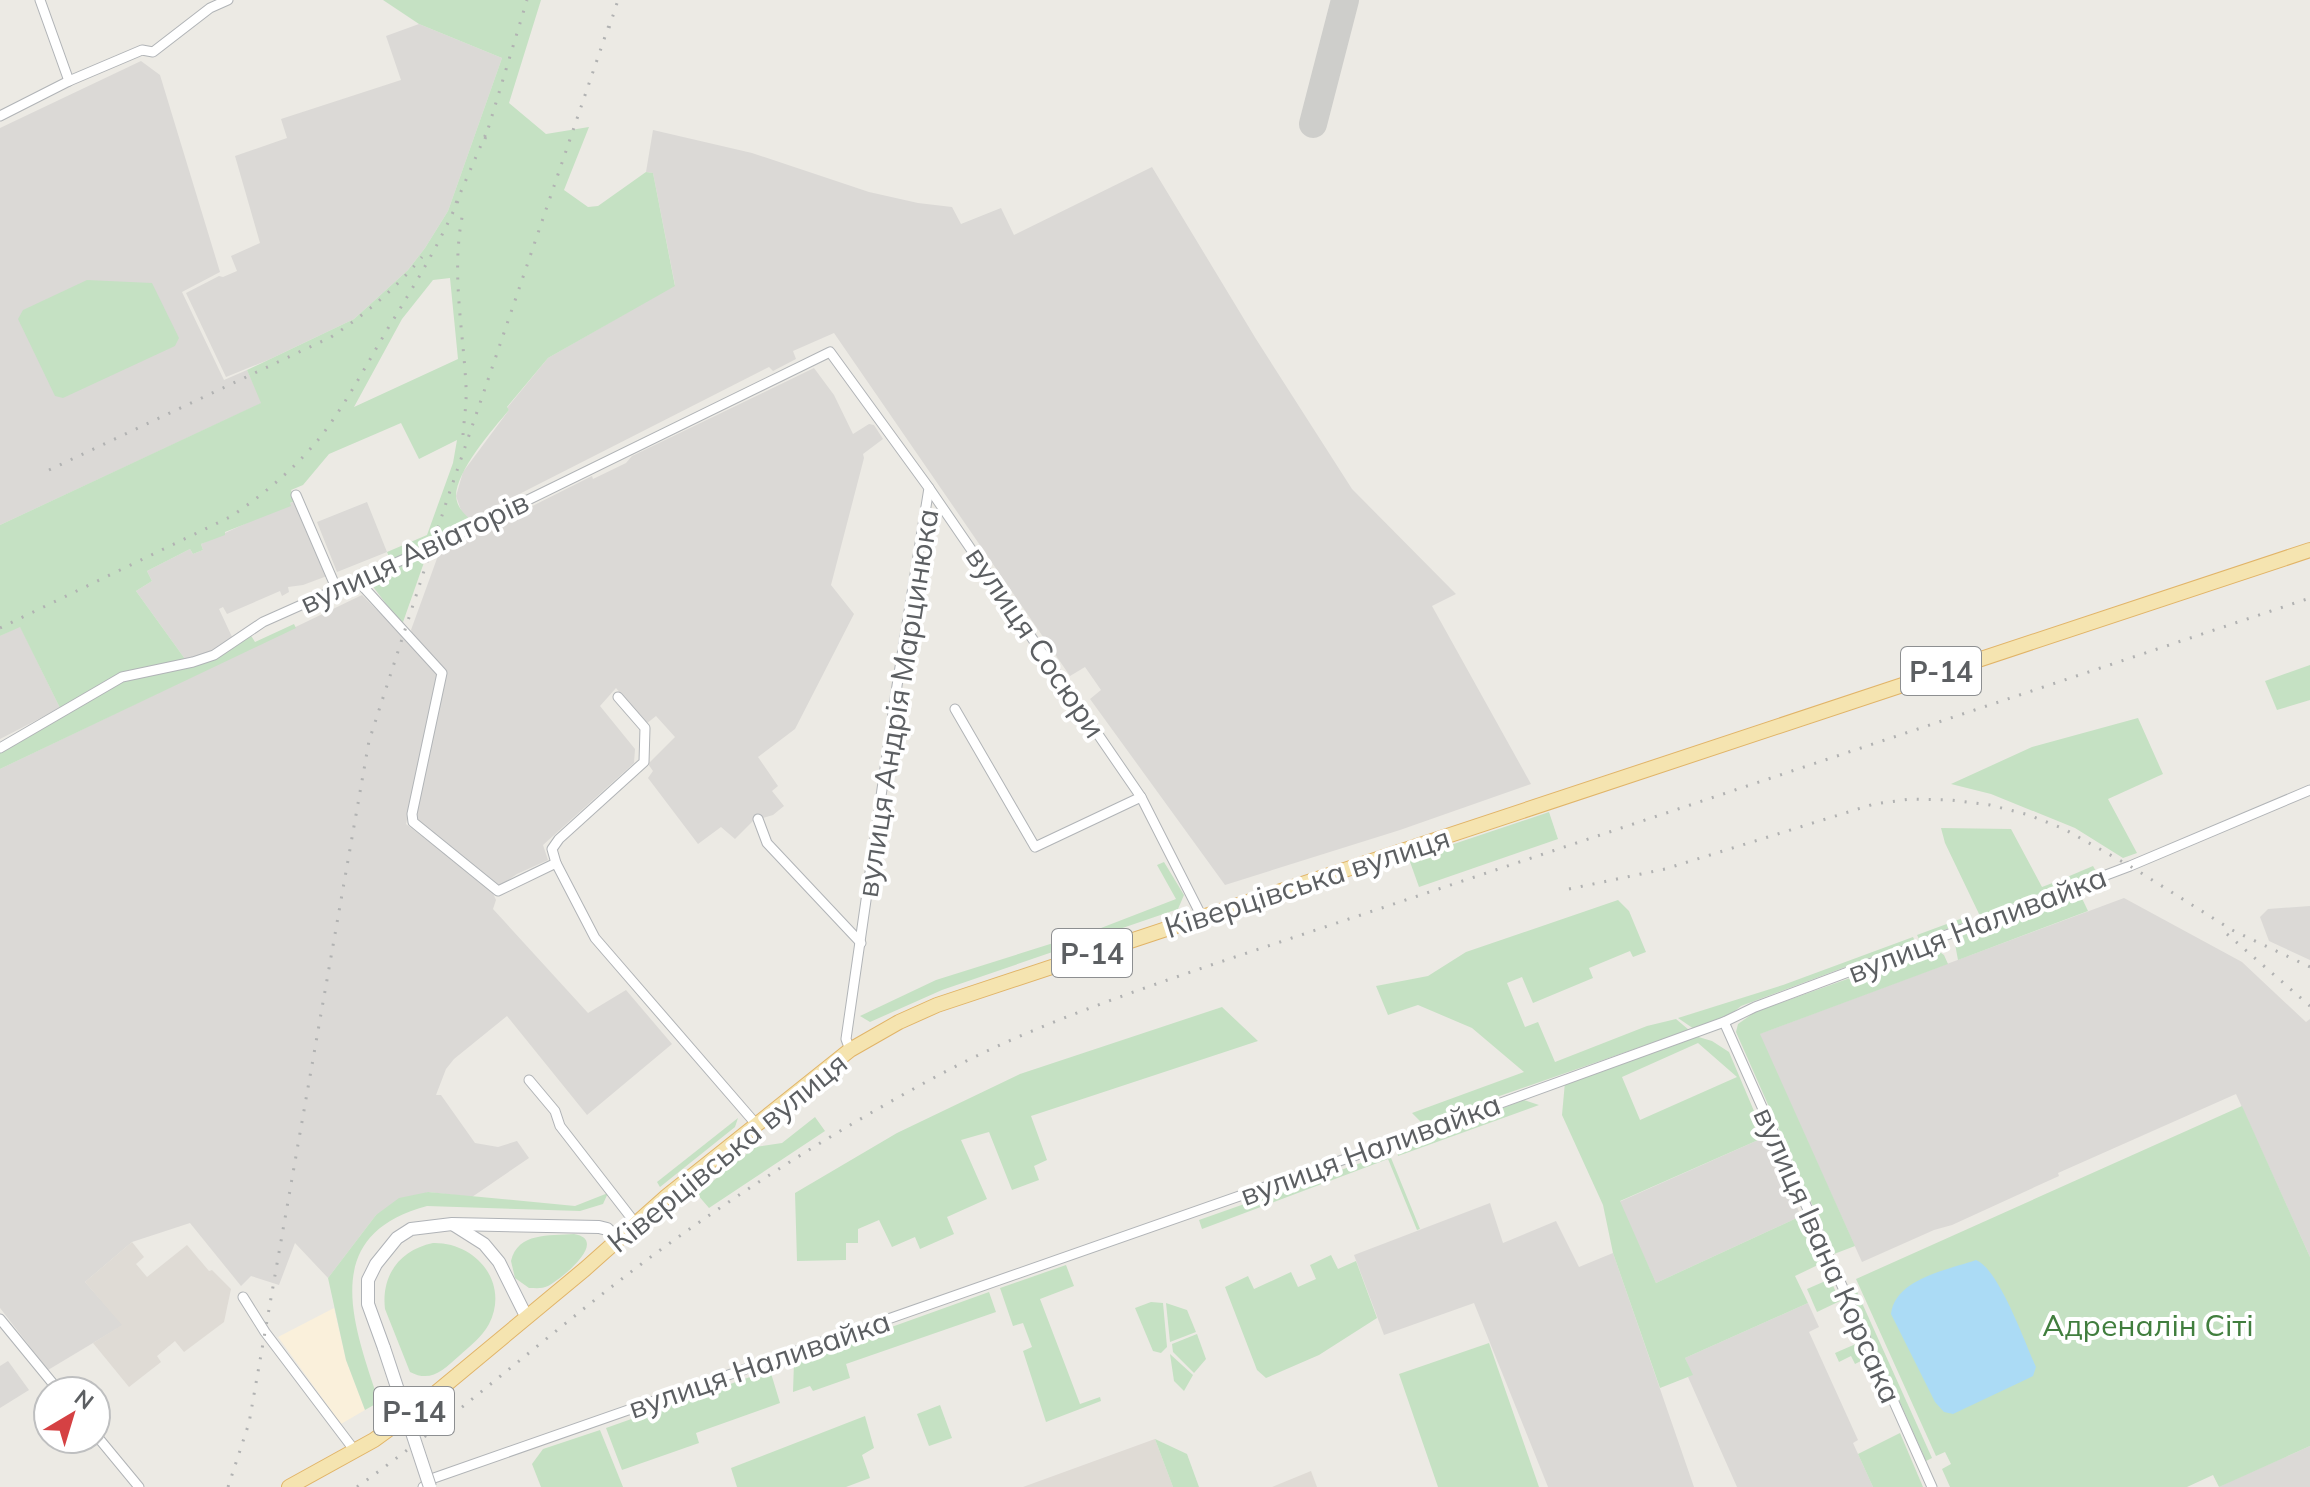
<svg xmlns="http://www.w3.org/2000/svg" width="2310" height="1487" viewBox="0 0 2310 1487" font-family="Mulish,sans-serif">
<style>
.commercial{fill:#faf0db}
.industrial{fill:#dbd9d6}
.education{fill:#dfdbd5}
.green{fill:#c5e1c3;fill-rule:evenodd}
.water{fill:#abdbf5}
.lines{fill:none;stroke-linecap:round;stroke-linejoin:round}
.taxiway{stroke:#cececb;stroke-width:28}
.street-casing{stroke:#b1b4b7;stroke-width:11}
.secondary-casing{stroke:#b0b3b7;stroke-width:14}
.primary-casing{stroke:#e1b468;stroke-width:16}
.street{stroke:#fff;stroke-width:9}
.secondary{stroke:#fff;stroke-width:12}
.primary{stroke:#f5e4b0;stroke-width:14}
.rail{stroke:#b1b2b2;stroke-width:3;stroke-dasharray:2 10;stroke-linecap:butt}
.secondary-bridge-casing{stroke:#b0b3b7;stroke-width:14;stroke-linecap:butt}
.secondary-bridge{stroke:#fff;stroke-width:12}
.labels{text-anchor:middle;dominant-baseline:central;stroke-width:8;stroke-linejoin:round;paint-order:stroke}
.shield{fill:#fff;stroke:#8d8f91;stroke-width:2}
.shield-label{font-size:28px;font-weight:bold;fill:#5c5f62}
.street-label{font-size:30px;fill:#5c5f62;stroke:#fff}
.park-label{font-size:30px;fill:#417e3e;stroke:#fff}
</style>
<rect width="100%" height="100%" fill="#eceae4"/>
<path class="commercial" d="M334,1308L346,1360L365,1410L341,1424L278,1337Z"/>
<g class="industrial">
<path d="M419,24L502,58L448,211L425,248L408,270L354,319L268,360L226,377L186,293L219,276L223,277L237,271L231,256L260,243L235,156L287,138L281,119L401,80L386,36Z"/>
<path d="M141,61L160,75L220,272L182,292L224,380L247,370L262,403L0,525V128Z"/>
<path d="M653,130L752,153L869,192L918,203L952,207L961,224L1001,208L1014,235L1152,167L1256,339L1352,489L1456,594L1432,606L1531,784L1400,830L1225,885L1090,699L1101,690L1085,667L1070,676L834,333L793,351L796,359L773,371L769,367L470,519L463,516L456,496L463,472L509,410L507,408L548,358L675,285L653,173L646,172Z"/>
<path d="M814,368L834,395L853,434L869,424L874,425L883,439L863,454L864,458L831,585L854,614L795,729L758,757L778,786L772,791L784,806L773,815L753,821L735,839L721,827L698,844L648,778L653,771L648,764L675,737L656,716L646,724L616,688L600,706L635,749L634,763L543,845L548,860L517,874L501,885H496L418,822L416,816L447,674L416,643L411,630L439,553L592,476L593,479L626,463L632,456Z"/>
<path d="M295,501L327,576L303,585L288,587L289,592L282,596L280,591L227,614L223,607L219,609L233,639L212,652L185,659L136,591L152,581L147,571L190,549L193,554L203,550L201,544Z"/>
<path d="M367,502L387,552L337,572L317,522Z"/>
<path d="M362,595L429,663L438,677L435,702L406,824L491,889L496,900L493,909L588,1013L626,990L672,1044L587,1115L507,1016L454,1059L446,1069L436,1095H441L475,1143L498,1147L517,1141L529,1158L472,1197L428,1192L376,1215L328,1278L295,1243L279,1285L251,1276L241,1286L190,1223L132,1242L85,1282L123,1325L48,1370L0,1308V769Z"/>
<path d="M20,626L60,708L0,739V636Z"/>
<path d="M2124,898L2242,962L2306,1022L2310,1019V1257L2236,1094L2058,1173L2059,1176L1952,1225L1934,1230L1862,1262L1759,1034Z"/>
<path d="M2310,906V960L2269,941L2260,917L2268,909Z"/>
<path d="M1765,1137L1801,1216L1656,1283L1619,1202Z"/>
<path d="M1490,1203L1503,1243L1556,1221L1579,1267L1613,1253L1694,1487H1548L1474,1303L1384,1335L1354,1255Z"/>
<path d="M1808,1303L1819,1327L1809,1332L1858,1440L1853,1443L1873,1487H1737L1688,1377L1692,1375L1685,1358Z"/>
<path d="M8,1361L29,1390L0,1408V1366Z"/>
<path d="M2310,1446V1487H2219L2231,1481Z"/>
</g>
<g class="education">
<path d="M132,1242L144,1257L136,1264L147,1277L187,1245L209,1271L212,1270L231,1289L224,1322L184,1352L175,1341L157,1356L161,1362L129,1387L93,1343L122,1325L85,1282Z"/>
<path d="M1155,1439L1173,1487H1023Z"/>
<path d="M1311,1471L1317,1487H1272Z"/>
</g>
<g class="green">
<path d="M383,0H541L509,103L546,134L589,127L564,190L588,207L598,206L646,172L653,173L675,286L548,358L507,407L509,410C493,429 456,471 456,496C457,508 465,515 472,521L391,561L387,552L427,535L453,463L457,440L419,459L401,423L329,454L303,485L291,490L295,501L290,503L291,506L225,532V535L201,544L203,550L193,554L190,549L147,571L152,581L136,591L185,659L121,673L60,708L20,627L0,636V525L261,403L247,370L354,319L408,270L425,248L448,211L502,58L419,24ZM450,278L458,359L354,407L402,319L433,280Z"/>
<path d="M87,280L152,283L179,338L175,346L63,398L55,396L18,319L23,310Z"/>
<path d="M428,551L402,625L371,584L374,577Z"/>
<path d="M294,624L296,628L0,769V753L123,680L193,667L217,658L250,634L255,642Z"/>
<path d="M2310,665V700L2277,710L2265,681Z"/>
<path d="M2138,718L2163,774L2108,799L2137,853L2123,858L2075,828L1991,794L1951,784L2032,747Z"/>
<path d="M1549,812L1558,839L1419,887L1409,859Z"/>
<path d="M1941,828L2011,829L2042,887L2055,882L2057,887L1980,916L1945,843Z"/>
<path d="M1164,862L1184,895L1178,909L942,990L870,1022L860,1016L936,980L1101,928L1176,899L1157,865Z"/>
<path d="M2093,866L2097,873L2063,886L2060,880Z"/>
<path d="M2079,892L2088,911L1958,960L1955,944L1963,935Z"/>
<path d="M1618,900L1629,911L1646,952L1633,957L1630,951L1589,968L1593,978L1533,1003L1522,977L1507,983L1525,1027L1538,1022L1555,1062L1647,1026L1676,1019L1689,1030L1422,1123L1412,1113L1524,1072L1472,1028L1418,1005L1388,1015L1376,986L1428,976L1466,952Z"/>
<path d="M1971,915L1972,920L1919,939L1917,935Z"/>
<path d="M1913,937L1915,941L1741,1006L1730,1015L1694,1029L1678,1018L1783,985Z"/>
<path d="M1934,948L1944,955L1948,964L1760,1034L1855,1246L1834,1254L1736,1032L1738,1024L1755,1012Z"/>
<path d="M1222,1007L1258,1041L1031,1116L1047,1160L1034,1166L1039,1180L1012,1190L989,1132L961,1140L987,1199L947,1217L954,1234L920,1249L915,1237L892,1247L879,1220L858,1229V1243H846V1260L797,1261L795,1193L897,1133L1020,1074Z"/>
<path d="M1695,1036L1712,1041L1729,1052L1765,1137L1620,1201L1656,1283L1801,1216L1822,1263L1795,1276L1808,1303L1685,1358L1693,1375L1660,1388L1613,1253L1603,1205L1562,1115L1565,1082ZM1698,1043L1737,1077L1640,1120L1622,1077Z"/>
<path d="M1524,1100L1539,1105L1398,1156L1397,1147Z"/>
<path d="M2242,1106L2310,1257V1446L2219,1487L2213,1475L2187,1487H1950L1942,1469L1951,1464L1945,1452L1936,1456L1856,1279Z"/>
<path d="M815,1117L825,1131L709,1208L697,1194L755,1147L782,1143Z"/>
<path d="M738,1118L735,1127L660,1187L657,1182Z"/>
<path d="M1389,1153L1420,1229L1417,1230L1388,1159L1202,1229L1199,1220Z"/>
<path d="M428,1192L575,1206L608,1193L603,1204L580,1211L427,1206C318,1235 353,1324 379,1402L365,1410L346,1360L328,1278L376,1215L399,1198Z"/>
<path d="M574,1234C610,1240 561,1279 548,1286C542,1289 536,1288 529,1288L515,1278L511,1261C518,1232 549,1236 574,1234Z"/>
<path d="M433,1243C476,1242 510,1283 489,1324C482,1337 469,1347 459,1356C443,1370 431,1383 410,1372L385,1309C381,1275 400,1250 433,1243Z"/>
<path d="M1331,1255L1338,1269L1356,1261L1377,1318L1319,1355L1266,1378L1257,1370L1225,1287L1248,1276L1254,1289L1291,1272L1298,1287L1316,1279L1310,1265Z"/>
<path d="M1066,1265L1074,1286L1040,1299L1080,1404L1100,1397L1101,1401L1046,1422L1023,1351L1032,1347L1023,1323L1013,1326L1000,1288Z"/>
<path d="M1830,1279L1840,1301L1817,1312L1807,1289Z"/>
<path d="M1853,1283L1932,1458L1926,1461L1851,1292Z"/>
<path d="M989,1292L996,1312L846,1364L850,1378L813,1391L810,1386L793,1392L794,1362Z"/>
<path d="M1151,1302L1163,1303L1167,1347L1161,1353L1153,1351L1135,1308Z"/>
<path d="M1166,1303L1187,1310L1196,1332L1170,1342Z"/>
<path d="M1197,1334L1206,1359L1194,1373L1173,1352L1172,1344Z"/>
<path d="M1489,1343L1539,1487H1438L1399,1374Z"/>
<path d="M1858,1343L1865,1359L1855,1364L1851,1356L1839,1362L1835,1353Z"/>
<path d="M1170,1354L1193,1375L1184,1391L1174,1381Z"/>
<path d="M770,1370L780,1403L696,1433L699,1443L622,1470L606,1428Z"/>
<path d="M940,1405L952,1438L929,1446L917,1414Z"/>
<path d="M865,1416L874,1448L862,1455L870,1478L846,1487H737L731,1468Z"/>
<path d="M600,1430L623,1487H541L532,1464L543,1449Z"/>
<path d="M1900,1433L1923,1487H1873L1858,1454Z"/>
<path d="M1155,1439L1187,1454L1199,1487H1173Z"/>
</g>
<path class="water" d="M1976,1260C1999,1269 2025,1343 2036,1367L2033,1376L2027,1379L1953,1414L1944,1412L1935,1402L1891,1314C1895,1279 1947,1270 1976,1260Z"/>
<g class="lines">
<path class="taxiway" d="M1313,124L1345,0"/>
<g class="street-casing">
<g id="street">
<path d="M40,0L69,81"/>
<path d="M0,116L69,81L142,50L153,52L210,8L228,0"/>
<path d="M929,488L1141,797L1202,917"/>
<path d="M296,495L337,590"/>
<path d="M357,580L442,673L412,814L413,822L498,891L556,863L595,938L756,1124"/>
<path d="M955,709L1035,847L1141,797"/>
<path d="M0,748L122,677L193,662L214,655L263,622L438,544L830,352L929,488L896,692L846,1039L850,1050"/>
<path d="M758,819L767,843L861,943"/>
<path d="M556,863L552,849L559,839L644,762L645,728L618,697"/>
<path d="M1724,1022L1932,1487"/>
<path d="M529,1080L555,1111L560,1126L636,1224"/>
<path d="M243,1297L265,1332L355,1451"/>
<path d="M0,1319L59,1391"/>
<path d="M96,1435L139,1487"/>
<path d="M423,1487L434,1478L1388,1144L1724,1022L1755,1007L2130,866L2310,790"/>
</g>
</g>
<g class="secondary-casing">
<g id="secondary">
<path d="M454,1225L484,1244L499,1262L526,1316"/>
<path d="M384,1348L368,1304V1280L376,1264L397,1238L411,1229L452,1224L599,1227L607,1229L618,1240"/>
</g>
</g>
<g class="primary-casing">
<path id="primary" d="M289,1487L374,1440L414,1411L585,1269L667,1196L850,1050L899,1022L937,1005L2310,550"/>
</g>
<use href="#street" class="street"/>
<use href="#secondary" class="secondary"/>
<use href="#primary" class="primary"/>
<g class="rail">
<path d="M609,28L618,0"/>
<path d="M485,139L527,0"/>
<path d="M456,203L488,129"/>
<path d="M463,435C464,419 467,402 466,386C463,326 450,268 464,208"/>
<path d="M49,470L331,337C366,314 396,288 422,257"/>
<path d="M0,628L230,517C263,495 293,470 318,440C345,406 365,367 387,330C415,284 440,244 461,194"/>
<path d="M1569,889L1665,869L1874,804L1911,799L1951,800L1990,805L2029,815L2064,829L2130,866L2232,930L2310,967"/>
<path d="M2227,934L2310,1006"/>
<path d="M228,1487L249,1423L369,741L448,497L611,19"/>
<path d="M357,1487C457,1416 549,1333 648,1259C740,1191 838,1129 939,1075C1027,1028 1121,996 1214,964L2310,598"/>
</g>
<g class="secondary-bridge-casing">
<path id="secondary-bridge" d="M384,1348L430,1487"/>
</g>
<use href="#secondary-bridge" class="secondary-bridge"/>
</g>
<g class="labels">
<g class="shield">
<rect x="1901" y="647" width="80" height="48" rx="6"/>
<rect x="1052" y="929" width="80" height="48" rx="6"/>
<rect x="374" y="1387" width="80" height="48" rx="6"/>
</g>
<g class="shield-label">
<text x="1941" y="671">Р-14</text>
<text x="1092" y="953">Р-14</text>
<text x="414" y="1411">Р-14</text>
</g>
<g class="street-label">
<text transform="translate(414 552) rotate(-25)">вулиця Авіаторів</text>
<text transform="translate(1036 642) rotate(56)">вулиця Сосюри</text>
<text transform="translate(897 703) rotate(-81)">вулиця Андрія Марцинюка</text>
<text transform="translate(1307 882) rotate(-18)">Ківерцівська вулиця</text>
<text transform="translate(1977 924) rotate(-21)">вулиця Наливайка</text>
<text transform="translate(1370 1149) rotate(-20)">вулиця Наливайка</text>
<text transform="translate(727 1152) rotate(-39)">Ківерцівська вулиця</text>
<text transform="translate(1828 1255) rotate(66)">вулиця Івана Корсака</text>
<text transform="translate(759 1364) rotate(-19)">вулиця Наливайка</text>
</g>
<g class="park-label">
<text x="2148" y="1325">Адреналін Сіті</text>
</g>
</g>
<g transform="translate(72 1415) rotate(38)"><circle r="38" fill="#ffffff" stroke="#bebfc0" stroke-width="2"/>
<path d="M0-6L14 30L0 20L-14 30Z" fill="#d54143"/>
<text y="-12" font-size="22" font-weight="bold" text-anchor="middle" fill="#5c5f62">N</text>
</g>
</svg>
